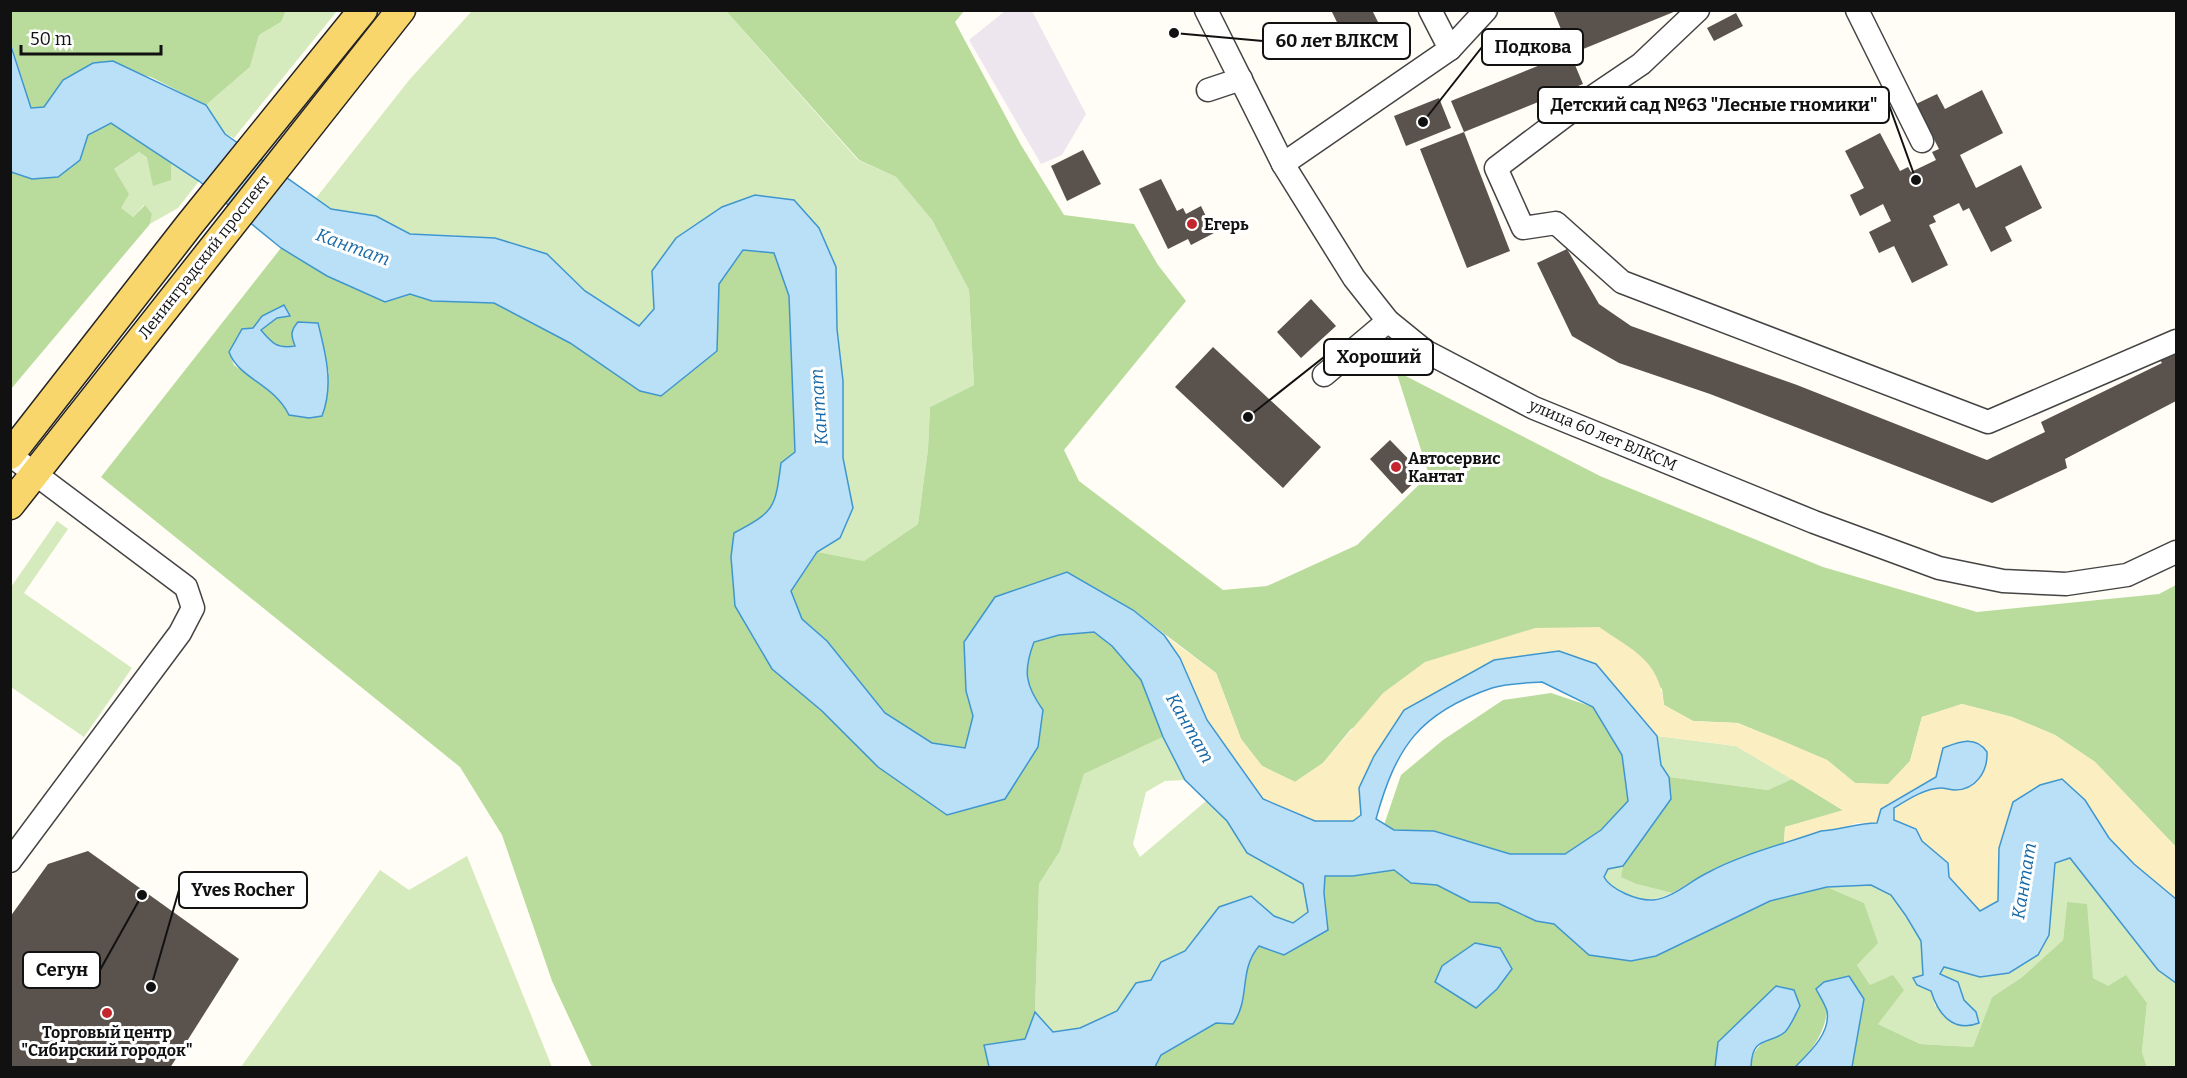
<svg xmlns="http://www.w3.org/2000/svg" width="2187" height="1078" viewBox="0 0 2187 1078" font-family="Bitter,serif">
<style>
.industrial{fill:#eee6ef}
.green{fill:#d5ebbd}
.forest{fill:#b9dc9c;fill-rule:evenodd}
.sand{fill:#fbeec1}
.water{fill:#b9e0f7;stroke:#3f96cf;stroke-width:1.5;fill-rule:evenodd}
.building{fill:#5a524d}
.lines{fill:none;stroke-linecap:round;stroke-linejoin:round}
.minor-casing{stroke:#444;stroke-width:25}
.major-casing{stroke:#222;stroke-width:31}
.minor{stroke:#fff;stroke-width:22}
.major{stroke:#f9d66b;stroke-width:28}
.poi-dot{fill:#c4262e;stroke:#fff;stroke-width:2}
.labels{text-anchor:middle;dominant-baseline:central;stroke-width:6;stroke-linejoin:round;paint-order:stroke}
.poi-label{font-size:16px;font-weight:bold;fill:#111;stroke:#fff;text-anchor:start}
.street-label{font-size:16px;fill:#111;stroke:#fff}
.water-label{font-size:18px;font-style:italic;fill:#1768a6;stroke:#fff}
.leader{fill:none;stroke:#111;stroke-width:2}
.callout-dot{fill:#111;stroke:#fff;stroke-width:2}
.callout{fill:#fff;stroke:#111;stroke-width:2}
.callout-label{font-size:18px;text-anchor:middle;font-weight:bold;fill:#111}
</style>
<rect width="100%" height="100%" fill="#fffdf5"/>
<path class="industrial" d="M1005,11H1032L1086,114L1062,155L1041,164L969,40Z"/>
<g class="green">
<path d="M286,11H337L234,138L225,134L206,105L250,67L259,35L281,22Z"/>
<path d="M472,11H726L858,160L896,177L932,220L969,290L974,385L930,407L928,449L918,524L864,561L818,552L840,538L853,508L843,458V381L837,329L652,271L654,309L639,326L585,291L547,254L453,235L410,234L376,216L331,209L316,198L410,79Z"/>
<path d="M139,152L171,179V163L199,181L178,208L150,224L152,214L144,205L133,217L120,208L114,169Z"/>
<path d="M57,521L68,529L24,593L132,668L84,737L11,687V587Z"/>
<path d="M1657,736L1736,746L1792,779L1768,790L1669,777L1661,765Z"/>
<path d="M1163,737L1185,780L1165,781L1146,792L1133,844L1140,857L1206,801L1227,821L1247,853L1303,884L1308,912L1293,924L1274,916L1250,896L1197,938L1185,951L1161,963L1151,980L1136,983L1117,1011L1080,1028L1053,1032L1035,1012L1039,884L1060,851L1084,774Z"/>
<path d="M467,856L552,1067H241L380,870L409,890Z"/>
<path d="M2070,858L2158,970L2176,983V1067H2147L2142,1052L2147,1003L2126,976L2108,987L2093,978L2067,902L2063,940L2021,978L1992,997L1973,1047L1920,1044L1878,1024L1870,985L1857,965L1864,903L1827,887L1871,885L1891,895L1921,941L1923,976L1913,978L1917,985L1931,991L1935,1006L1976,1012L1964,1000L1958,982L1940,974L1944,967L1981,977L2038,955L2049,934L2055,862Z"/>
<path d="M1623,866L1622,877L1636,884L1672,893C1667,895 1660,898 1654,899C1639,902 1611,890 1604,877L1608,869Z"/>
</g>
<g class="forest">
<path d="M10,11H286L281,22L259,35L250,67L206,105L151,77L93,63L63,80L44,107L31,108L11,43Z"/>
<path d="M726,11H964L955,22L1021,145L1064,215L1134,224L1158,265L1186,301L1064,450L1079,481L1223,590L1267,586L1357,545L1429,475L1396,371L1600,476L1823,567L1977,612L2159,594L2176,585V847L2095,762L2055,735L2012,717L1962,704L1922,717L1910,761L1888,785L1855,783L1827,760L1738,723L1693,721L1664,705L1662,689L1599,627L1351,729L1323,763L1295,782L1262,766L1241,739L1216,673L1133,610L1067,572L966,691L973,716L965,748L932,743L885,713L827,641L802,619L791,591L818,552L864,561L918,524L928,449L930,407L974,385L969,290L932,220L896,177L859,160Z"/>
<path d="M111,123L171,163V180L153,186L147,158L139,152L114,169L129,194L121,208L133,217L145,205L152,214L150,224L11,389V172L32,179L80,160L88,135Z"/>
<path d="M281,248L327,276L385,302L410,294L432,301L494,303L570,343L640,391L717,351L719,284L744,250L774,253L789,296L795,452L781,463C775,509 774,511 734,534L772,669L947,815L1043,710C1025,685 1023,671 1034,642L1059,635L1094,631L1112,646L1141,680L1163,737L1084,774L1060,851L1039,884L1035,1012L1025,1039L984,1045L989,1067H592L552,981L502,835L460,767L101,477ZM284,306L289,316L277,318L261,330C285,361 295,346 318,323L329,373L289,415L281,400L234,365L229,352L242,329L253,328Z"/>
<path d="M1551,693L1593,707L1622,755L1628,801L1601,830L1565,854H1510L1434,831L1394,830L1384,825L1401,775L1443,740L1503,700Z"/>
<path d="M1669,777L1768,790L1792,779L1844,811L1785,827L1784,844L1708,872L1672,893L1636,884L1621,877L1623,866L1671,799Z"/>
<path d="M1394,870L1411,883L1437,885L1470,902L1498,903L1536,921L1554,924L1589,955L1682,944L1770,901L1827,887L1864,903L1878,943L1857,965L1870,985L1893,975L1904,990L1878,1024L1920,1044L1973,1047L1992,997L2021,978L2063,940L2067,902L2087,904L2093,978L2108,986L2126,975L2147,1003L2142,1052L2147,1067H1852L1864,999L1827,1011C1824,1036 1812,1049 1795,1067H1751C1752,1046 1766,1039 1785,1032L1741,1021L1718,1042L1715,1067L1155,1068L1161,1055L1216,1023L1233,1024C1251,998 1238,971 1259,946L1284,955L1328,930L1324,893L1325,876H1353Z"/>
</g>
<path class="sand" d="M1599,627C1634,651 1659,660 1664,705L1693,721L1737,723L1783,741L1827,760L1855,783L1888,784L1910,761L1922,717L1962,704L2012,717L2055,735L2095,762L2176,847V899L2134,864L2109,838L2085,800L1999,848V901L1979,911L1949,877L1948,863L1922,841L1916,829L1894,820V808C1907,800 1925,788 1941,788C1946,788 1950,790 1955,790C1973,790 1982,776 1987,761L1943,748L1936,777L1894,801L1878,823H1856L1839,830L1821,831L1784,844L1785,827L1843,810L1736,746L1657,736L1596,665L1559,651L1404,710L1359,788L1361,815L1353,821H1315L1263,799L1207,720L1180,658L1164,635L1216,673L1241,739L1262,766L1295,782L1323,763L1383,693L1425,662L1535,628Z"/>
<g class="water">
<path d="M10,43L31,108L44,107L63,80L93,63L113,61L206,105L225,134L331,209L376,216L410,234L495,238L547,254L585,291L639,326L654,309L652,271L676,238L722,207L755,195L794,200L819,228L836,267L837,329L843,381V458L853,508L840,538L817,552L791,591L802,619L827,641L885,713L932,743L965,748L973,716L966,691L964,642L995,597L1067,572L1133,610L1164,635L1180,658L1207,720L1263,799L1315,821H1353L1361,815L1359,788L1374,756L1404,710L1494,660L1559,651L1596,664L1657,736L1661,765L1669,777L1671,799L1623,866L1608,869L1604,877C1611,890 1638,901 1653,900C1673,898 1690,881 1707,873C1742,854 1784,844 1821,831C1841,830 1857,823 1877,823L1881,809L1936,777L1943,748C1959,742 1975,735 1987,752C1988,771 1976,790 1955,790C1950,790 1946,788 1941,788C1925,788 1907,800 1894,808V820L1916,829L1922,841L1948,863L1949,877L1980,911L1998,901L1999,848L2013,802L2040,785L2062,779L2085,800L2109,838L2134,864L2176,899V983L2158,970L2070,858L2055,863L2049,935L2038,955L2009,973L1980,977L1944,967L1940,974L1958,982L1964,1000L1976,1012L1979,1023C1953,1033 1938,1014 1931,991L1917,985L1913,978L1923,975L1921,941L1906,916L1891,895L1871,885L1827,887L1770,901L1656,956L1631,961L1589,955L1554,924L1536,921L1498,903L1470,902L1437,885L1411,883L1394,870L1353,876H1325L1324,893L1328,930L1284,955L1259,946C1238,971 1251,998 1233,1024L1216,1023L1161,1055L1155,1067H989L984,1045L1025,1039L1035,1012L1053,1032L1080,1028L1117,1011L1136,983L1151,980L1161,962L1185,951L1219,907L1251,896L1274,916L1293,923L1308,912L1303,884L1247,853L1227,821L1185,780L1163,737L1141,680L1112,646L1094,632L1059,635L1034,642C1023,671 1025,685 1043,710L1038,747L1005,799L947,815L878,767L822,711L772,669L735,606L731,557L734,533C775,511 775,509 781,463L795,452L789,296L774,253L743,250L719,284L717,351L661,396L640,391L570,343L494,303L432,301L410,294L385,302L327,276L281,248L199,181L111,123L88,135L80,160L58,177L32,179L11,172ZM1542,682L1593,707L1622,755L1628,801L1601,830L1565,854H1510L1434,831L1394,830L1376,819C1396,747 1419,713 1492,688C1507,683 1526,683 1542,682Z"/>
<path d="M284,305L290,316L277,318L261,330C272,343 277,349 295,346C291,336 290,331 298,322L318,323C326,355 334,385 322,416L309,418L289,415C273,383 239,379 229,352L242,329L253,328L262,316Z"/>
<path d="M1475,943L1500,948L1512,969L1497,989L1476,1008L1435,982L1442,966Z"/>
<path d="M1849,976L1864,999L1852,1067H1795C1809,1053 1831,1033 1827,1011C1825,1004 1819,995 1816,989L1824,982Z"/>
<path d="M1776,986L1794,990L1800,1006C1796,1013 1791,1026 1785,1032C1769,1045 1752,1035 1751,1067H1715L1718,1042Z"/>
</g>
<g class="building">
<path d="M1331,10H1372L1387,40L1354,57Z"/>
<path d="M1558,10H1676V11L1571,54L1554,12Z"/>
<path d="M1736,13L1743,26L1714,41L1707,28Z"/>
<path d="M1570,53L1583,84L1464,132L1510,251L1467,268L1420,149L1464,132L1451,101Z"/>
<path d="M1982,90L2003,133L1960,155L1976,188L2021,165L2042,208L2005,227L2012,241L1991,252L1969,208L1963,211L1959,203L1933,216L1936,222L1929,225L1948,265L1912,283L1894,246L1879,253L1869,232L1891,221L1883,204L1860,216L1850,195L1864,188L1845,151L1880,133L1900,171L1908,167L1911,172L1936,160L1932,152L1939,149L1916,104L1937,94L1945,109Z"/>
<path d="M1439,98L1451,128L1406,146L1394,116Z"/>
<path d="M1083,150L1101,184L1067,201L1051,166Z"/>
<path d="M1161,179L1177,211L1183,208L1186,214L1201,206L1214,233L1191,245L1188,239L1168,249L1139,189Z"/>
<path d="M1567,249L1599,304L1631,326L1797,385L1987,460L2045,432L2041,422L2162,363L2160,360L2176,352V401L2065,459L2067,468L1992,503L1710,394L1619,363L1572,336L1537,263Z"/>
<path d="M1311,299L1336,326L1301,358L1277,332Z"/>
<path d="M1213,347L1321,447L1283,488L1175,387Z"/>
<path d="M1390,440L1423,474L1402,494L1370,459Z"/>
<path d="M88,851L239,959L170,1068H10V917L48,864Z"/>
</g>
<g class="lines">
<g class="minor-casing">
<g id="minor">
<path d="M1206,10L1283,164L1354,278L1388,321L1425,351L1534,408L1814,522L1939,568L2003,581L2066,584L2127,575L2176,552"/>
<path d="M1430,10L1450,49"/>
<path d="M1698,10L1641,64L1570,112L1496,168L1523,228L1556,223L1622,282L1988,422L2176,341"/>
<path d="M1857,10L1922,141"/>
<path d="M1208,90L1241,79"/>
<path d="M1283,164L1450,49L1486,10"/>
<path d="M1324,375L1388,321"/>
<path d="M10,455L186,587L193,608L180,633L10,861"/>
</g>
</g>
<g class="major-casing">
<g id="major">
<path d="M10,455L190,224L363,10"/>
<path d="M10,505L401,10"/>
</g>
</g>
<use href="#minor" class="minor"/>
<use href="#major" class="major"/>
</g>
<g class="poi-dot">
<circle cx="1192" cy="224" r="6"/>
<circle cx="1396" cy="467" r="6"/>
<circle cx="107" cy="1013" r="6"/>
</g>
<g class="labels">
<g class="poi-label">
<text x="1204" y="224">Егерь</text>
<text x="1408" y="458">Автосервис<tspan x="1408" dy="18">Кантат</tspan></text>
<text x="107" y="1032" text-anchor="middle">Торговый центр<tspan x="107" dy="18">"Сибирский городок"</tspan></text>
</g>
<g class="street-label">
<text transform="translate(204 257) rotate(-52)">Ленинградский проспект</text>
<text transform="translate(1603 435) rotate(23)">улица 60 лет ВЛКСМ</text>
</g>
<g class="water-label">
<text transform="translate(353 247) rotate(20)">Кантат</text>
<text transform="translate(819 407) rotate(-94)">Кантат</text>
<text transform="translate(1190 728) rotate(60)">Кантат</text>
<text transform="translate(2024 881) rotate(-81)">Кантат</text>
</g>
</g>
<path class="leader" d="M1174 33L1263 41M1423 122L1482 47M1916 180L1889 105M1248 417L1324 357M151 987L179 890M142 895L100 970"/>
<g class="callout-dot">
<circle cx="1174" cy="33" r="6"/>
<circle cx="1423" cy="122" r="6"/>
<circle cx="1916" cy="180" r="6"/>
<circle cx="1248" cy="417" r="6"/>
<circle cx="151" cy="987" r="6"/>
<circle cx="142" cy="895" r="6"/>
</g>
<g class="callout">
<rect x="1263" y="23" width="147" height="36" rx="6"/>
<rect x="1482" y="29" width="101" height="36" rx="6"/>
<rect x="1538" y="87" width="351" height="36" rx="6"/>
<rect x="1324" y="339" width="109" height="36" rx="6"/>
<rect x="179" y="872" width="128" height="36" rx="6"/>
<rect x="23" y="952" width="77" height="36" rx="6"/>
</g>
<g class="callout-label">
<text x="1337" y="47">60 лет ВЛКСМ</text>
<text x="1533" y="53">Подкова</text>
<text x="1714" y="111">Детский сад №63 "Лесные гномики"</text>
<text x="1379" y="363">Хороший</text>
<text x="243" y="896">Yves Rocher</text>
<text x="62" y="976">Сегун</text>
</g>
<rect width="2187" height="1078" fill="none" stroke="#111111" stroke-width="24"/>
<path d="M21 45v9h140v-9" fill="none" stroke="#111111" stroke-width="3"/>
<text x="30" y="45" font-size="18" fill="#111111" stroke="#ffffff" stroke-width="4.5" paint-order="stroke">50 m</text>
</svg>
